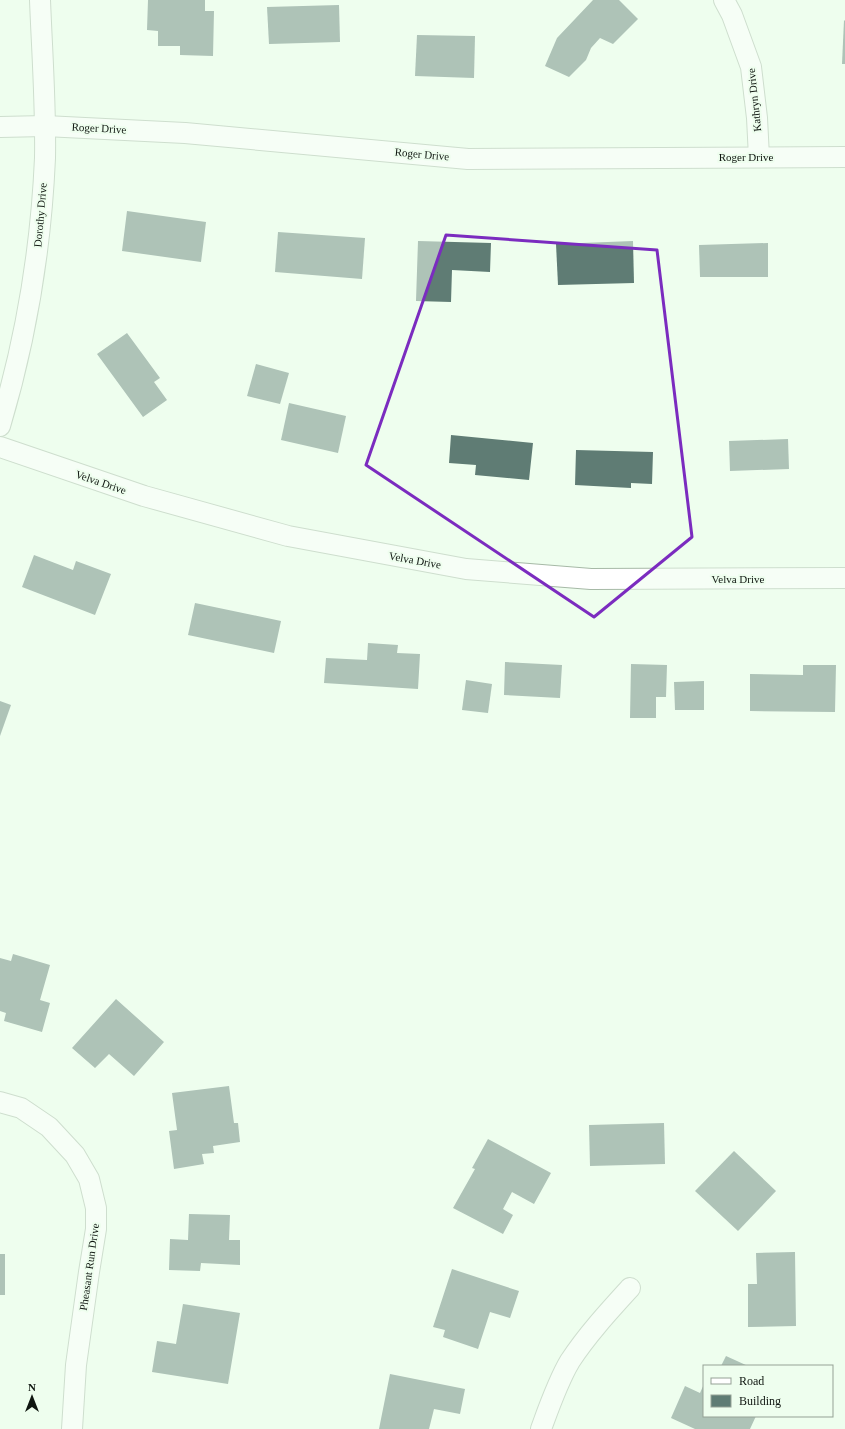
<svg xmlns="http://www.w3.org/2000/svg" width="845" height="1429" viewBox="0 0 845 1429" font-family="'Times New Roman',serif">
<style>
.building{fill:#5f7c74}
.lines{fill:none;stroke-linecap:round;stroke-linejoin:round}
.street-casing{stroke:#a6b9a6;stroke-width:22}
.street{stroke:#fff;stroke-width:20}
.marked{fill:none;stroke:#7b2cbf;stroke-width:3;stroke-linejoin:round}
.labels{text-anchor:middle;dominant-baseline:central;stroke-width:4;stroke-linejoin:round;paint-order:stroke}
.street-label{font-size:11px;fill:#0f1610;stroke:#eefeee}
</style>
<rect width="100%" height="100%" fill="#eefeee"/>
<g class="building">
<path d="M148,0H205V11H214L213,56L180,55V46H158V31L147,30Z"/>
<path d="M593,0H619L638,19L613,44L600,38L591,48L586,60L569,77L545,66L557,38Z"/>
<path d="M339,5L340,42L269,44L267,7Z"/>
<path d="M844,20L845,21V64H842Z"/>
<path d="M417,35L475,36L474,78L415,76Z"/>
<path d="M127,211L206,222L201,262L122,251Z"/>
<path d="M278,232L365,238L362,279L275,272Z"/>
<path d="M418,241L491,243L490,272L452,270L451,302L416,301Z"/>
<path d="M633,241L634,283L558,285L556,244Z"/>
<path d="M768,243V277H700L699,245Z"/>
<path d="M127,333L160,378L154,382L167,400L143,417L97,354Z"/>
<path d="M256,364L289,373L280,404L247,396Z"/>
<path d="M289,403L346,416L338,453L281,440Z"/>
<path d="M451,435L533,443L529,480L475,475L476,465L449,463Z"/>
<path d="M788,439L789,469L730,471L729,441Z"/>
<path d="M576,450L653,452L652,484L631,483V488L575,485Z"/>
<path d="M34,555L73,570L76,561L111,574L95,615L22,587Z"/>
<path d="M195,603L281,621L274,653L188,635Z"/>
<path d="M368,643L398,645L397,653L420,654L418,689L324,683L326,658L367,660Z"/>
<path d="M505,662L562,665L560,698L504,695Z"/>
<path d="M631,664L667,665L666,697H656V718H630Z"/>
<path d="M803,665H836L835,712L750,711V674L803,675Z"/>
<path d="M466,680L492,684L488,713L462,710Z"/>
<path d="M704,681V710H675L674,682Z"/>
<path d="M0,701L11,705L0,736Z"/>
<path d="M13,954L50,965L40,1000L50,1003L42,1032L4,1021L6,1013L0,1011V958L11,961Z"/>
<path d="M116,999L164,1042L134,1076L109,1054L95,1068L72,1048Z"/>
<path d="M229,1086L234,1123H238L240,1142L213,1146L214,1153L202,1154L204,1164L174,1169L169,1131L177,1130L172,1093Z"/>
<path d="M664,1123L665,1164L590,1166L589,1125Z"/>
<path d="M488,1139L551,1173L534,1204L512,1192L503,1209L513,1215L503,1234L453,1208L475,1169L472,1168Z"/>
<path d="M734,1151L776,1191L738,1231L695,1191Z"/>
<path d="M189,1214L230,1215L229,1240H240V1265L201,1263L200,1271L169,1270L170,1239L188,1240Z"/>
<path d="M795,1252L796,1326L748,1327V1284H757L756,1253Z"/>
<rect x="0" y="1254" width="5" height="41"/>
<path d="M452,1269L519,1291L510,1318L490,1312L478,1349L443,1337L445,1330L433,1327Z"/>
<path d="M183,1304L240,1313L228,1384L152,1372L157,1341L176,1344Z"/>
<path d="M726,1356L748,1366H721Z"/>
<path d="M390,1374L465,1389L460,1414L434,1409L429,1429H379Z"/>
<path d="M704,1384V1416H756L750,1429H695L671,1418L685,1386L700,1393Z"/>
</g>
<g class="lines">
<g class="street-casing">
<g id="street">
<path d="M724,0L732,15L751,67L757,118L759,157"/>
<path d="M0,127L45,126L185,133L468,159L845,157"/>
<path d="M0,426C26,339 41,249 45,158C46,105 42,52 40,0"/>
<path d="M0,447L144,496L288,536L466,569L591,579L845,578"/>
<path d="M0,1102L21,1108L49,1127L75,1155L89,1179L96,1208V1229L89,1272L76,1365L72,1429"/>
<path d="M541,1429C549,1407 558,1381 570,1361C587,1335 609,1311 630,1288"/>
</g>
</g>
<use href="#street" class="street"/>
</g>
<path d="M0 0H845V1429H0ZM446,235L657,250L692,537L594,617L366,465Z" fill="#eefeee" fill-opacity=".55" fill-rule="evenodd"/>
<path class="marked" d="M446,235L657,250L692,537L594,617L366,465Z"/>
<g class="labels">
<g class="street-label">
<text transform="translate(754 100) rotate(-96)">Kathryn Drive</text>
<text transform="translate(99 128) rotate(3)">Roger Drive</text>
<text transform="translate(422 154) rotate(5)">Roger Drive</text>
<text x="746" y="157">Roger Drive</text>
<text transform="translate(40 215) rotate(-85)">Dorothy Drive</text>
<text transform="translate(101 482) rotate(19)">Velva Drive</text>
<text transform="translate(415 560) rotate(10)">Velva Drive</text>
<text x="738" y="579">Velva Drive</text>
<text transform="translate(89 1267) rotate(-82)">Pheasant Run Drive</text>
</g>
</g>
<rect x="703" y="1365" width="130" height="52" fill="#eefeee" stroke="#95a195"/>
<rect x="711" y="1378" width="20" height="6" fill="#ffffff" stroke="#95a195"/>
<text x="739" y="1385" font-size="12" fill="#0f1610">Road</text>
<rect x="711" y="1395" width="20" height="12" fill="#5f7c74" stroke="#95a195"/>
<text x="739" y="1405" font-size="12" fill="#0f1610">Building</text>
<g transform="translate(32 1397)" stroke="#eefeee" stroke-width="3" paint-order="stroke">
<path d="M0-3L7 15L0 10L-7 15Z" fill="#0f1610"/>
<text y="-6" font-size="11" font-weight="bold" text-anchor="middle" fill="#0f1610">N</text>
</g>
</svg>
